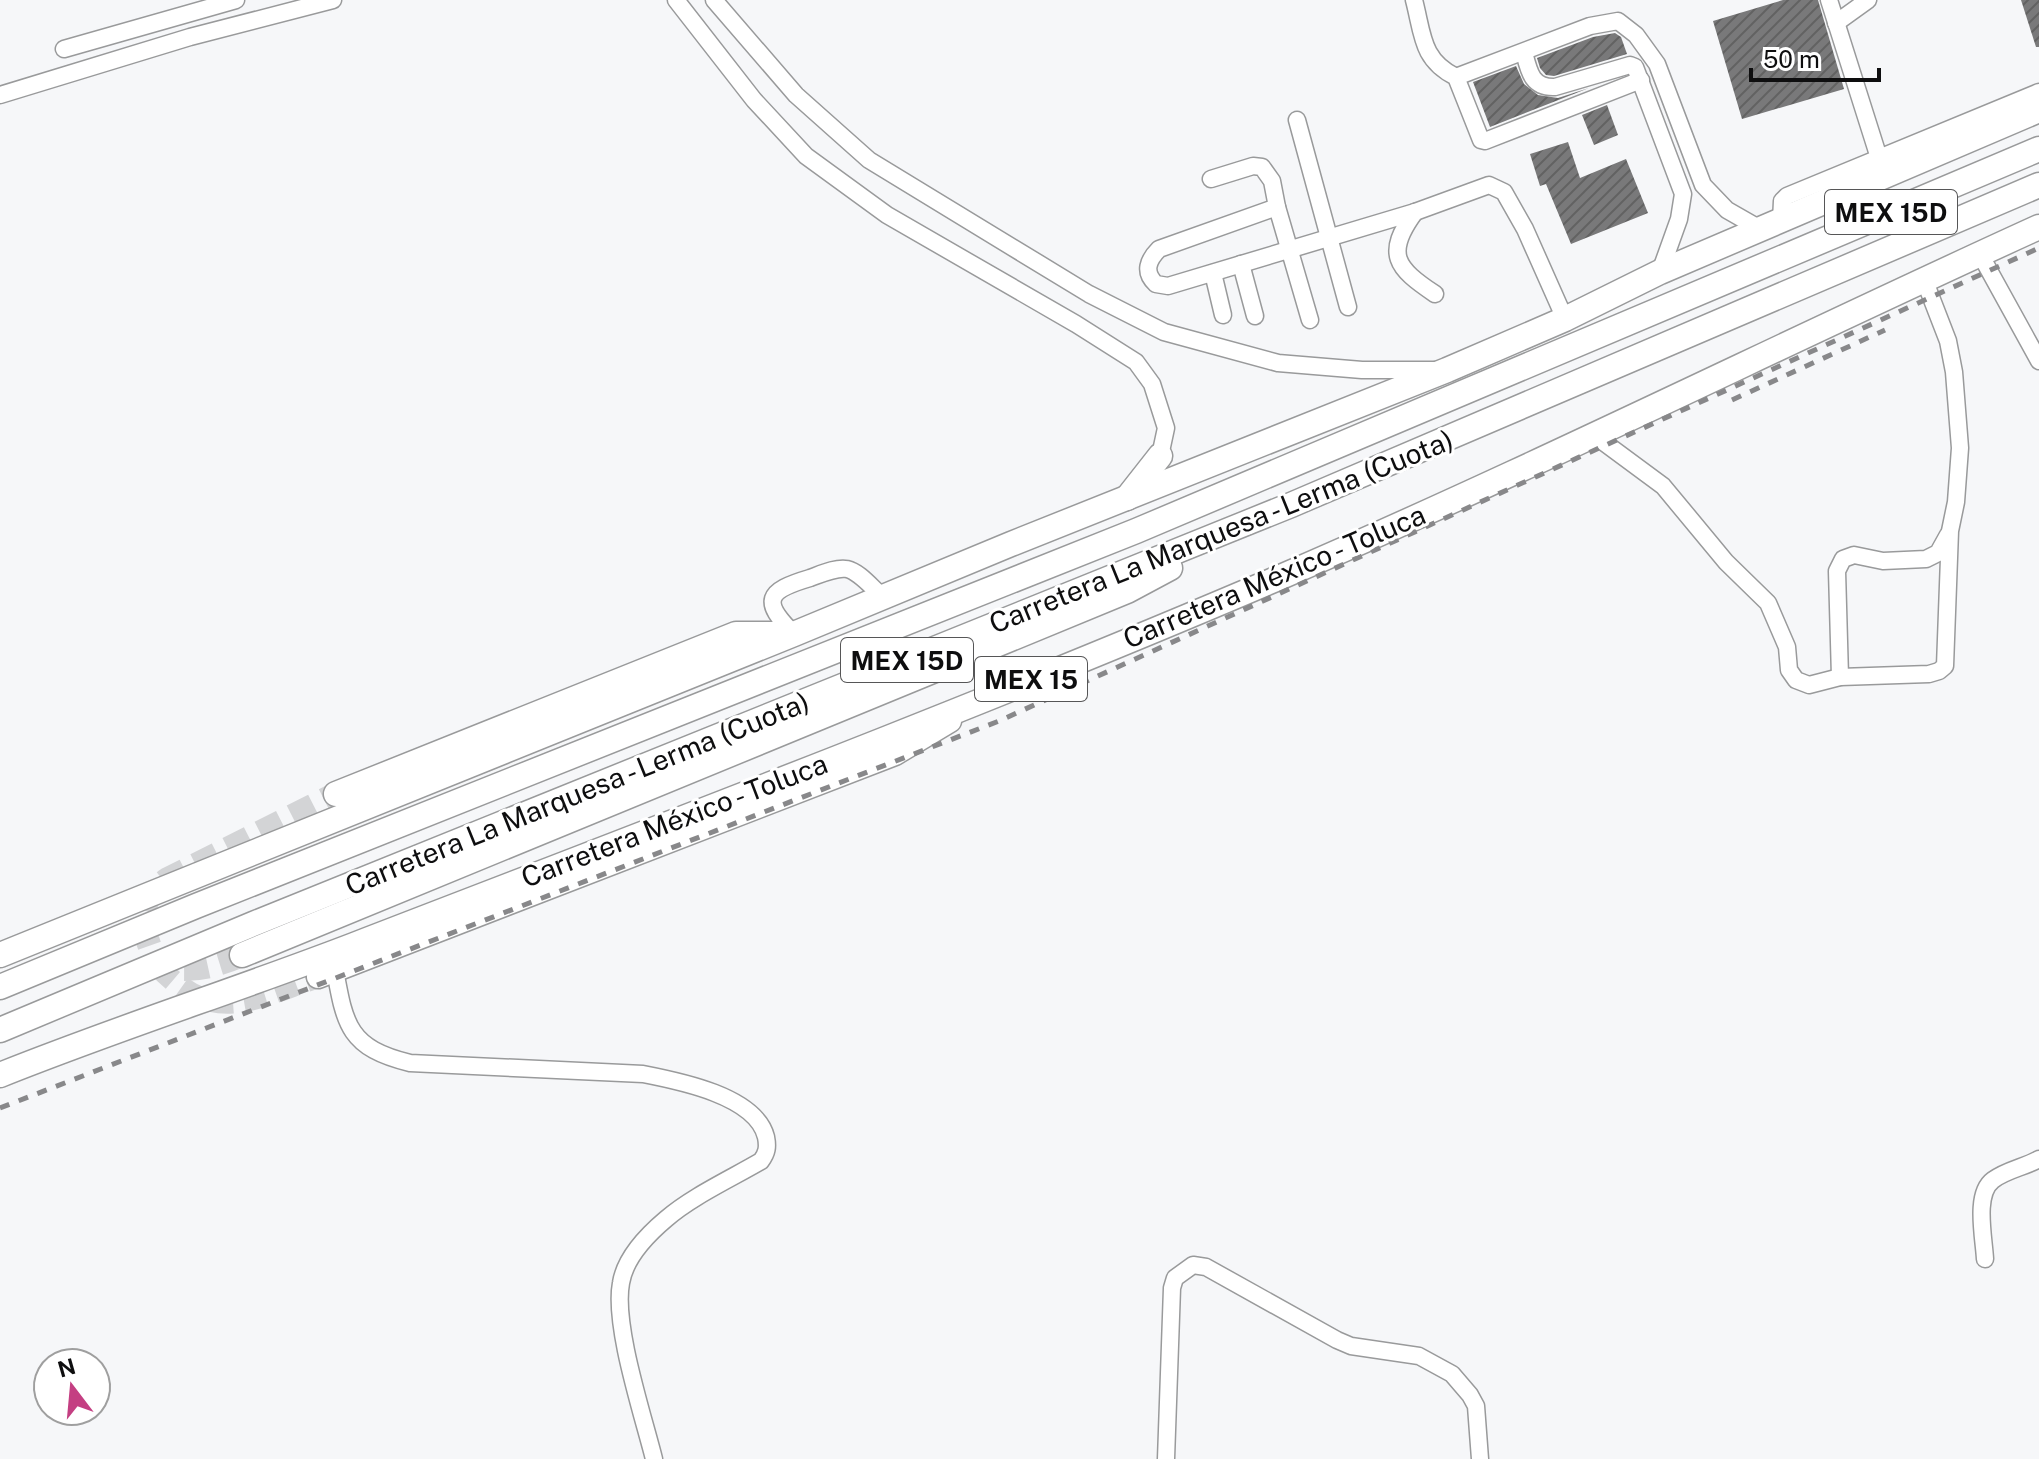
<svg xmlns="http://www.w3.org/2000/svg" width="2039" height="1459" viewBox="0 0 2039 1459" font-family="'Public Sans',sans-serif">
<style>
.building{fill:url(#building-hatch)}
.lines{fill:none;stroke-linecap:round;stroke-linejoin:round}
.major-tunnel{stroke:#d3d4d6;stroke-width:22;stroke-dasharray:22 11;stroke-linecap:butt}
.highway-tunnel{stroke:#d3d4d6;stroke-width:24;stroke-dasharray:24 12;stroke-linecap:butt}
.minor-casing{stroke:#999a9b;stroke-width:19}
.major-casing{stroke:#999a9b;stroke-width:25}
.highway-casing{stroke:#999a9b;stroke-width:27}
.minor{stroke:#fff;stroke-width:16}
.major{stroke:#fff;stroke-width:22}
.highway{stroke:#fff;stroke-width:24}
.rail{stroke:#88888a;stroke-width:5;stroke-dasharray:10 10;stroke-linecap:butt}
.labels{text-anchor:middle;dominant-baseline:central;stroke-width:6;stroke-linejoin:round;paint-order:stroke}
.shield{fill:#fff;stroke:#565657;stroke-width:2}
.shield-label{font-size:26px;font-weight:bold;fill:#0e0e0f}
.street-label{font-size:28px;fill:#0e0e0f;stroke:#fff}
</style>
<defs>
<pattern id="building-hatch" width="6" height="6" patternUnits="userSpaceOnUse" patternTransform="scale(2)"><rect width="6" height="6" fill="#79797a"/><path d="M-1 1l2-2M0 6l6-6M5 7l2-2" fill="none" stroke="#626262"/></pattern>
</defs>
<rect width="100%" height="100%" fill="#f6f7f9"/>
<g class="building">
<path d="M1783,0H1818L1844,89L1742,119L1713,21Z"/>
<path d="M2021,0H2039V47H2036Z"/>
<path d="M1615,33L1621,37L1627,54L1554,76L1546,75L1540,68L1537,58L1593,37Z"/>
<path d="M1516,66L1524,84L1538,95L1558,98L1589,88L1490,127L1473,82Z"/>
<path d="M1607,105L1618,135L1594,145L1582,115Z"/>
<path d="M1568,142L1580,178L1626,159L1648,213L1571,244L1546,184L1540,186L1530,154Z"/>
</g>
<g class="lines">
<path class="major-tunnel" d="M157,965C213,1026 250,1000 318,977"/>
<path class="highway-tunnel" d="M242,955C214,967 187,974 157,965C143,930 131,904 168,879L336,794"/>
<g class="minor-casing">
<g id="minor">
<path d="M676,0L754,100L806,156L887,215L1076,324L1136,362L1152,384L1166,428L1160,456"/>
<path d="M714,0L796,95L869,160L1089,294L1164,332L1278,363L1362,370H1434"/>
<path d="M1414,0C1423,34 1421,60 1456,77L1481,140L1485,141L1641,80"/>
<path d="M1829,0L1879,158"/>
<path d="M1836,23L1868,0"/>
<path d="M64,49L236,0"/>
<path d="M1524,52C1529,72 1532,88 1555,87L1630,65L1635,67L1683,194L1679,219L1660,272"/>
<path d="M1456,77L1590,26L1618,21L1636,35L1657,64L1703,185L1727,210L1762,230"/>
<path d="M0,95L190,37L333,0"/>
<path d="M1297,120L1348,307"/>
<path d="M1211,179L1253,166L1262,167L1272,181L1277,207L1159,249C1148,260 1143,272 1156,284L1168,286L1415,212L1489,185L1504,192L1525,229L1565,319"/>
<path d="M1277,207L1310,320"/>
<path d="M1415,212C1384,254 1396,268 1435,294"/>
<path d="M1781,221L1782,201L1787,196L2039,92"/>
<path d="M1980,254L2039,361"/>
<path d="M1241,264L1255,316"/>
<path d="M1213,273L1223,315"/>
<path d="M1594,435L1663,486L1726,562L1768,603L1787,647L1789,670L1796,680L1809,685L1840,677L1929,674L1939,671L1945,666L1950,531L1956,502L1960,448L1954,372L1948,341L1924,279"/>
<path d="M794,634C761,601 766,591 810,578C821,574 836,567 847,569C860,572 872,588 882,596"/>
<path d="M1840,677L1837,571L1843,559L1854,555L1883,561L1926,559L1938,553L1948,535"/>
<path d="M335,970C345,1026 349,1048 410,1063L643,1074C679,1081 756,1096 766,1137C768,1147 767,1153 761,1161C732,1178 691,1197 666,1219C647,1235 625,1258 621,1283C613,1325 643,1415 654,1459"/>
<path d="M1985,1259C1984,1238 1974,1194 1993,1180C2006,1170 2025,1167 2039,1159"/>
<path d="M1166,1459L1172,1288L1175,1278L1193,1265L1206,1267L1337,1340L1351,1346L1419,1356L1452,1374L1470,1395L1476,1406L1480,1459"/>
</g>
</g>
<g class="major-casing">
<path id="major" d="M318,977L895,754L950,721"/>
</g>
<g class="highway-casing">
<g id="highway">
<path d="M1127,498L1160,456"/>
<path d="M336,794L736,634H780"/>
<path d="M0,955L794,634L1011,544L1447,370L1565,319L1660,272L2039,110"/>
<path d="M242,955L1127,591L1170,568"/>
<path d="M0,987L196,906L1136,531L2039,149"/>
<path d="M0,1030L253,924L1291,505L2039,185"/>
<path d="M0,1075C117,1028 237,990 354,945C665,825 977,707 1283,576C1538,466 1786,342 2039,227"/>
</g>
</g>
<use href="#minor" class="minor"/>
<use href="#major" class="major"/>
<use href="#highway" class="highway"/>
<g class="rail">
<path d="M1732,400L1885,330"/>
<path d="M0,1108L999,721L2039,248"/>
</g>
</g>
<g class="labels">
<g class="shield">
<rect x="1825" y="190" width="132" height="44" rx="6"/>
<rect x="841" y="638" width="132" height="44" rx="6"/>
<rect x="975" y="657" width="112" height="44" rx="6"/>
</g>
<g class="shield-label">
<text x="1891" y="212">MEX 15D</text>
<text x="907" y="660">MEX 15D</text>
<text x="1031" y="679">MEX 15</text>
</g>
<g class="street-label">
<text transform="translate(1221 531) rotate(-22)">Carretera La Marquesa - Lerma (Cuota)</text>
<text transform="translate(1274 576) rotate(-23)">Carretera México - Toluca</text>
<text transform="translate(577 793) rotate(-22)">Carretera La Marquesa - Lerma (Cuota)</text>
<text transform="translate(674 820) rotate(-21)">Carretera México - Toluca</text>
</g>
</g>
<g transform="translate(72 1387) rotate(344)"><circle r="38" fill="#ffffff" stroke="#9f9f9f" stroke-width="2"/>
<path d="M0-6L14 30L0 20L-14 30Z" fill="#c43f82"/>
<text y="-12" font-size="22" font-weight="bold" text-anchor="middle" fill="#0e0e0f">N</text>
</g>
<path d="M1751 68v12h128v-12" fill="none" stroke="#0e0e0f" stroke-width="4"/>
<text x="1763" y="68" font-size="24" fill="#0e0e0f" stroke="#ffffff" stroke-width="6" paint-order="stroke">50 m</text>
</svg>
